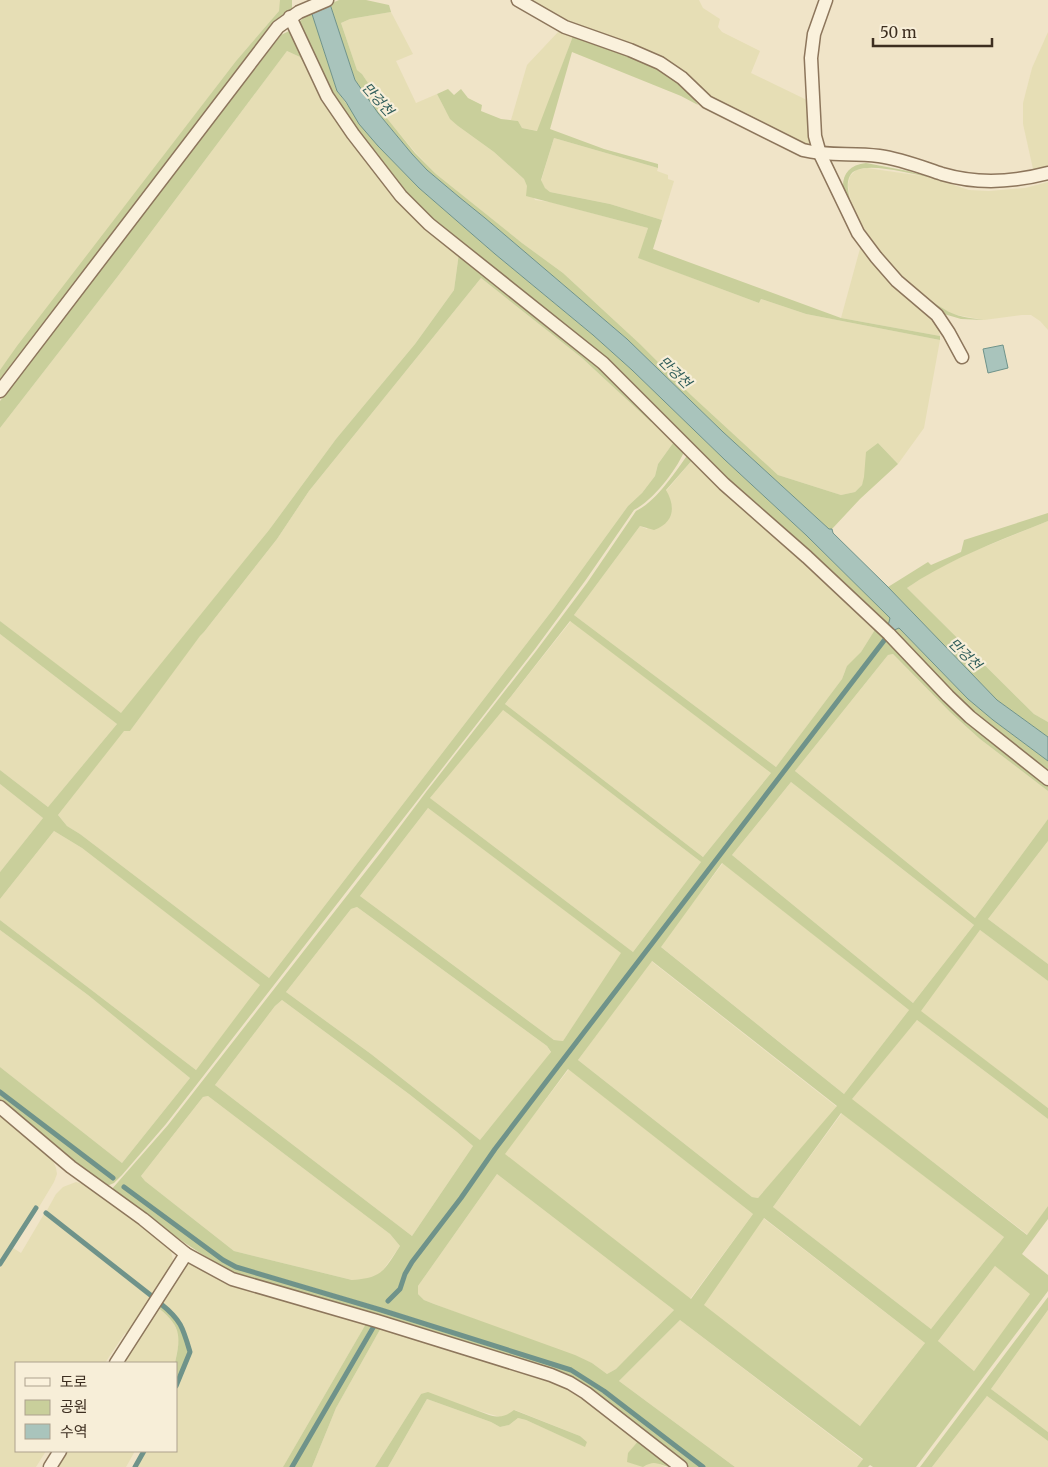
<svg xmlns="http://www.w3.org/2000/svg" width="1048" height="1467" viewBox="0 0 1048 1467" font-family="Merriweather,'Noto Sans KR',serif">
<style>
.farmland{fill:#e6deb5}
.green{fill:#c9cf9b;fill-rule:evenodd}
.water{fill:#a9c4bc;stroke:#6f938a}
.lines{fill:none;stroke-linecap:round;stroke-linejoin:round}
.stream{stroke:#6f938a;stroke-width:5}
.minor-casing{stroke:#8d765c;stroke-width:15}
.minor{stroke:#faf1dc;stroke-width:12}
.labels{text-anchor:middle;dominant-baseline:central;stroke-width:4.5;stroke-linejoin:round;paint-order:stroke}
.water-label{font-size:14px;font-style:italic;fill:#2f5d5a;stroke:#f7eed8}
</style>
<rect width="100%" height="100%" fill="#f0e4c8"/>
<g class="farmland">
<path d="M0,0H280L281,2L279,11L236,61L0,370Z"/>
<path d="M524,0H699L703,8L720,19L718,27L722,32L760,51L751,73L811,102V145L808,147L714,99L660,56L649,51L568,24Z"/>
<path d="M391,12L413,54L396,61L416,103L437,94L446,111L458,126L494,152L524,179L535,200L550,202L648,228L639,258L759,303L761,299L806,314L940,340L924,428L898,464L878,443L862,485L855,492L841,495L778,475L691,395L640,344L563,273L522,243L436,174L416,153L380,111L384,108L362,74L357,70L341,23L350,19Z"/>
<path d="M559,31L573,36L538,131L522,128L518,121L511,120L527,65Z"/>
<path d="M1048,32V168L1033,169L1023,124V103L1032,68Z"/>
<path d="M287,51L300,57L328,102L459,253L454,290L415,344L336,439L269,530L121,714L0,621V428L118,276Z"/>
<path d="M554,138L658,168L657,171L668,175V179L674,181L662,220L610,204L550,192L545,188L541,181Z"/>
<path d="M867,168L929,177L969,190L989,191L1025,188L1048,182V330L1040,321L1031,315H1022L984,320L952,314L943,309L906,281L895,269L872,241L862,225L851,203L848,185L850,176L856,170Z"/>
<path d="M861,245L908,297L938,326L940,336L841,318Z"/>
<path d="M481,278L582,358L651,422L659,421L676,439L658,464L655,476L642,493L628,506L554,608L269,978L80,834L67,826L58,815L124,730L130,731L200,635L204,632L277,539L309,491Z"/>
<path d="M694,458L876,628L861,652L845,671L842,679L776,767L574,615L640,526L647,529L666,491Z"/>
<path d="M1048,521V722L1034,714L907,588L931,572L967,554Z"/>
<path d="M571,621L771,773L703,857L505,704Z"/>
<path d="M0,634L117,724L48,807L0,770Z"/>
<path d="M893,654L950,712L980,739L1048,791V819L975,918L795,771L888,655Z"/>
<path d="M502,709L701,862L633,952L430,798Z"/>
<path d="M791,782L974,925L913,1003L732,855Z"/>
<path d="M0,784L43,818L0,872Z"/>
<path d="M428,808L622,953L563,1041L554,1040L360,896Z"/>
<path d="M54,831L82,848L261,985L196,1070L0,920V899Z"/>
<path d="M1048,841V964L988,919Z"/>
<path d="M723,863L909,1010L844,1094L660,946Z"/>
<path d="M357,907L547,1046L551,1053L480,1140L371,1054L286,992L351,909Z"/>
<path d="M0,930L88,995L190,1078L122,1163L0,1067Z"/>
<path d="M980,930L1048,981V1108L920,1011Z"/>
<path d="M651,961L837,1107L758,1198L752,1197L578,1060Z"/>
<path d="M282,1000L409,1094L457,1132L473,1146L412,1236L215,1085L275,1006Z"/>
<path d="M917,1020L1048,1119V1206L1028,1235L851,1099Z"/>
<path d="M569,1069L753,1214L690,1299L504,1154Z"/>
<path d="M208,1096L390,1234L400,1246L381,1273L369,1279L352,1280L234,1251L145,1181L141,1176L203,1097Z"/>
<path d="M0,1112L50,1154L56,1168L57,1174L54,1182L39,1207L35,1208L0,1261Z"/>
<path d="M842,1113L1004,1237L931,1329L773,1207Z"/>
<path d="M497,1174L674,1310L616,1369L607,1374L592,1363L434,1304L424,1300L418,1294V1286Z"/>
<path d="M76,1182L90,1186L165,1243L171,1251L173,1260L170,1271L154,1297L46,1212L56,1194L63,1187Z"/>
<path d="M44,1214L152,1299L129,1336L125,1333L105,1363H16V1451H46L36,1467H0V1268L13,1248L21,1253Z"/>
<path d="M763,1218L925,1343L860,1426L703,1305Z"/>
<path d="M186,1264H192L367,1322L283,1467H137L145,1451H176V1389L191,1352L183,1328L175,1314L159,1301Z"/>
<path d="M995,1266L1031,1294L974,1371L938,1341Z"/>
<path d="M156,1306L172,1320L180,1337L175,1363H119Z"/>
<path d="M1048,1310V1432L991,1389Z"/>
<path d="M680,1320L863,1460L857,1467H735L619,1381Z"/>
<path d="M382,1326L558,1383L575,1392L640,1439L650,1462H656L665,1467H388L427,1399L491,1422L500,1427L509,1425L518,1418L526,1420L584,1446L587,1442L580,1436L515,1410L507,1416L500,1417L421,1394L375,1467H312L336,1408Z"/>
<path d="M987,1396L1048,1441V1467H932Z"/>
<path d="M66,1451H135L126,1467H57Z"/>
</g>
<g class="green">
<path d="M280,0H292V11L0,390V370L17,346L236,61L279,11Z"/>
<path d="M339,0H366L389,5L391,12L350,19L341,23L357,70L362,74L384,107L381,111L415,153L436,174L522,243L563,273L640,344L691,395L778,475L841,495L855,492L862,485L864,477L866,452L878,443L898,464L860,499L832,529H829L723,432L627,339L485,218L459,197L427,170L412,154L378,113L355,80L330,4Z"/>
<path d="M311,11L337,91L378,146L419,188L495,254L593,335L632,370L725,460L806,535L891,619L888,626L899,628L968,699L993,720L1048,761V776L995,734L690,447L413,204L330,95L299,28V22Z"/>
<path d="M289,31L293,32L321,91L300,57L287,51L118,276L0,428V401L281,35Z"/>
<path d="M573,36C614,54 673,63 698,105L681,96L572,52L550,129L604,149L658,164V168L554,138L541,180L545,188L550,192L610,204L662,220L653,249L841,318L940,336V340L806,314L761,299L759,303L638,258L648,228L526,196L527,186L524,179L494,152L458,126L450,119L437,94L448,89L454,95L461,89L468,98L482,105L481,111L501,119L518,121L522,128L537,131Z"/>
<path d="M866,163L908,171L929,177C910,174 874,163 857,170C849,172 847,182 848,189C853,232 908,288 944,309C956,317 970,318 984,320L961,319L944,314L895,273L860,229L843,190C842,174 849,165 866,163Z"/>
<path d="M459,253L547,321L659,421L651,422L582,358L481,278L309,491L277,539L204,632L200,636L130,731H124L58,815L67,826L80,834L269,978L554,608L628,506L642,493L655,476L658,464L676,439L684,452C675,472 653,500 634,510L585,581L535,649L166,1124L122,1175L114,1183L107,1186L85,1172L0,1102V1094L112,1179H114L0,1091V1067L122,1163L190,1078L88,995L0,930V920L196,1070L260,985L82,848L54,831L0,899V872L43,818L0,784V770L48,807L117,724L0,634V621L121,713L269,530L336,439L415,344L454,290Z"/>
<path d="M689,453L694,458L666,490C676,507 674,523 654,530L640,526L574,615L776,767L842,679L847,666L861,652L876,628L885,637L548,1077L460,1197L411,1261L404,1273L399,1289L387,1300L388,1302C404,1291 404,1278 413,1263L462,1198L496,1150L887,638L1048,785V791L980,739L950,712L893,654L888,655L795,771L975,918L1048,819V841L988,919L1048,964V981L980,930L921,1011L1048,1108V1119L917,1020L852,1099L1027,1235L1048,1206V1219L1022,1254L1048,1275V1291L916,1467H873L870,1465L868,1467H857L863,1459L680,1320L619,1381L735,1467H704L605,1390L572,1369L382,1308L236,1265L224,1259L124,1186H122L222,1261L235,1268L381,1311L571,1371L603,1392L701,1467H689L598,1397L240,1276C194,1253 154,1220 111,1190L168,1125L381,852L426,792L536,651L587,583L636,511C657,501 675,472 689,453ZM570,621L771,773L703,857L505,704ZM503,710L701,862L633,952L430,798ZM791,782L974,925L913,1003L732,855ZM428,808L621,953L563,1041L554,1040L360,896ZM722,863L909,1010L844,1094L661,947ZM357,907L547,1046L551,1052L480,1140L371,1054L286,992L351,909ZM652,961L837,1106L758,1198L752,1197L578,1060ZM282,1000L409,1094L457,1132L473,1146L412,1236L215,1085L275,1006ZM568,1069L753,1214L691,1299L505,1154ZM208,1096L390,1234L400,1246C384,1270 383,1278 352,1280L234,1251L145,1181L141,1176L203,1097ZM841,1113L1004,1237L931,1329L773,1207ZM497,1174L674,1310L616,1369L607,1374L592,1363L575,1355L434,1304L424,1300L418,1294V1286ZM764,1218L925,1343L860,1426L704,1305ZM995,1266L1030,1294L974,1371L938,1341Z"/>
<path d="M1048,513V521C999,541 951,558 907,588L1034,714L1048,722V737L997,700L888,587L928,562L931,565L961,552L964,540Z"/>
<path d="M1048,1297V1310L991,1389L1048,1432V1441L987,1396L932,1467H920Z"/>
<path d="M157,1303L173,1315L181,1329L189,1352L176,1383V1363H175C182,1334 180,1325 156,1306Z"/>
<path d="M367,1322L373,1323L290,1467H283Z"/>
<path d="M376,1324L382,1326L336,1408L312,1467H293Z"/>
<path d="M428,1392L489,1415C500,1418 505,1417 514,1410L580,1436L587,1442L585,1447L526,1420L518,1418L509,1425L500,1427L491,1422L427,1399L388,1467H375L421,1394Z"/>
<path d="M640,1439L674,1467C659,1467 657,1458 643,1467L627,1462L628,1453Z"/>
</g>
<g class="water">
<path d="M330,4L355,80L378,113L412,154L427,170L459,197L485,218L627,339L723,432L829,529H832L833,533L888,587L997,700L1048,737V761L993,720L968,699L899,628L892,631L888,626L890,618L806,535L725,460L632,370L593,335L495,254L419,188L378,146L359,124L346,102L337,91L311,11Z"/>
<path d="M1003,345L1008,368L988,373L983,349Z"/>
</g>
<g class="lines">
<g class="stream">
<path d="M0,1092L113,1178"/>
<path d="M124,1187L223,1260L236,1267L381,1310L571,1370L604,1391L703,1467"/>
<path d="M46,1213L153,1297"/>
<path d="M0,1264L36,1208"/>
<path d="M388,1301L400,1289L405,1274L412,1262L461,1198L495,1149L549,1078L886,638"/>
<path d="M161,1304C181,1320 183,1328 190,1352L176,1386"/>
<path d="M135,1467L144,1451"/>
<path d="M292,1467L374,1326"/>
</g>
<g class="minor-casing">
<g id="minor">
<path d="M518,0L565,27L630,50L660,63L682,78L707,102L803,150C830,157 852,152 879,156C901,159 921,167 942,174C976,184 1014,182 1048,173"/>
<path d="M826,0L814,34L811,58L815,136L820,154L858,233L876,257L897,281L937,315L949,333L962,357"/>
<path d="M290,17L327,96L353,134L401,196L429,224L603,363L724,484L807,557L889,634L948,696L970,717L1048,779"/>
<path d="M0,391L278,27L299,12L327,0"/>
<path d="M0,1107L71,1167L143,1219L186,1254L232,1279L377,1321L551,1375L570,1383L586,1393L681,1467"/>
<path d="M116,1363L186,1254"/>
<path d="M50,1467L60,1451"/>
</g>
</g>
<use href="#minor" class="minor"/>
</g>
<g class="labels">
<g class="water-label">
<text transform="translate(378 99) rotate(48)">만겅천</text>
<text transform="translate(675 372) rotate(44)">만겅천</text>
<text transform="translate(965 654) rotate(44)">만겅천</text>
</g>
</g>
<rect x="15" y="1362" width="162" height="90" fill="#f7eed8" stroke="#ada18e"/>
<rect x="25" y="1378" width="25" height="8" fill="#faf1dc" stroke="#ada18e"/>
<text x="60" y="1387" font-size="15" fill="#3d2e20">도로</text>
<rect x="25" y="1400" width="25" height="15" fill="#c9cf9b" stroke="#ada18e"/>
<text x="60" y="1412" font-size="15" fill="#3d2e20">공원</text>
<rect x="25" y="1424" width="25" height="15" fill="#a9c4bc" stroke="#ada18e"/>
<text x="60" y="1437" font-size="15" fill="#3d2e20">수역</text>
<path d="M873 38v8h119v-8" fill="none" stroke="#3d2e20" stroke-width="2.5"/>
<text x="880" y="38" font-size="15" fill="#3d2e20" stroke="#f7eed8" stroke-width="4" paint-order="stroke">50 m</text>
</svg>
